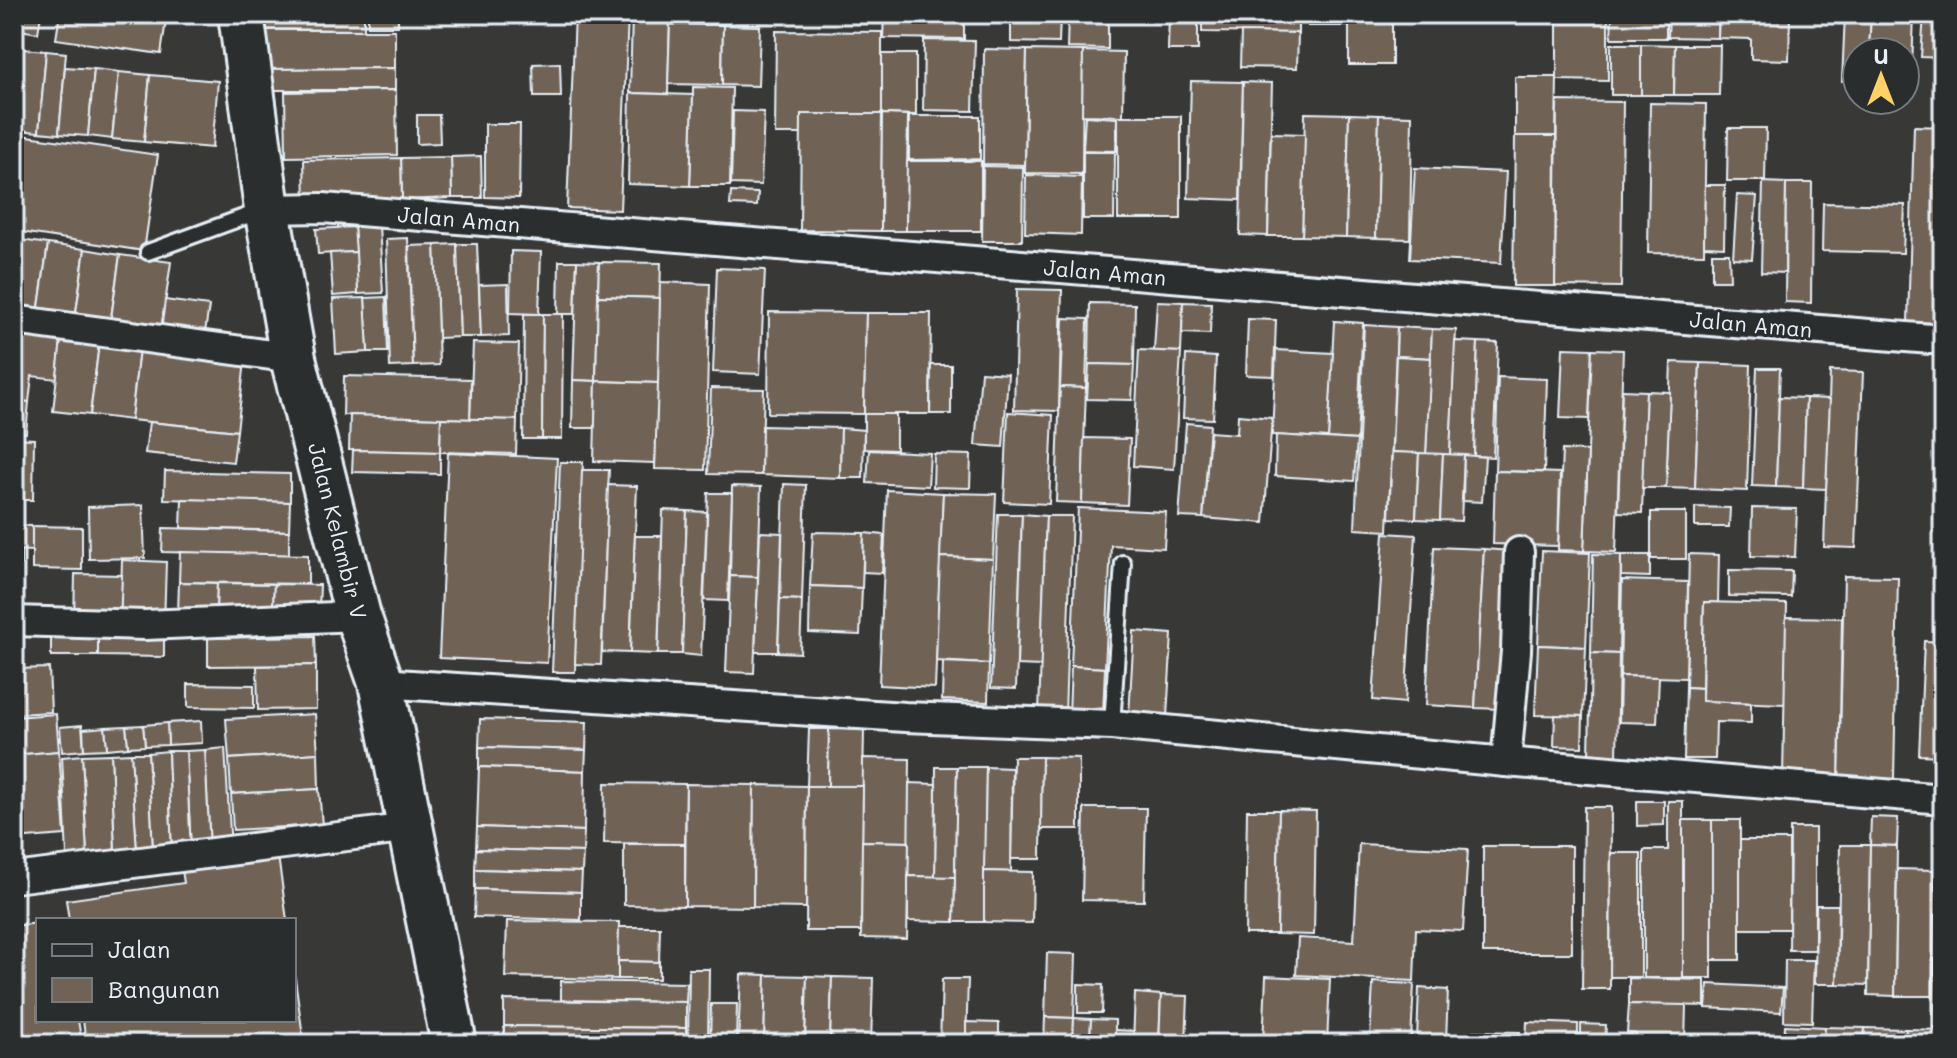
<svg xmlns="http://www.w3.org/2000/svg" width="1957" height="1058" viewBox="0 0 1957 1058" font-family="Mali,sans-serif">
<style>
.building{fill:#716257;stroke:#e8f1f8;stroke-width:2}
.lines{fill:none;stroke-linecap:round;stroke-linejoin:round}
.service-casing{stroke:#e8f1f8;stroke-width:20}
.minor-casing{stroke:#e8f1f8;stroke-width:34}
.primary-casing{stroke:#e8f1f8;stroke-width:50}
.service{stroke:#2a2d2e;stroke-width:14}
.minor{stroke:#2a2d2e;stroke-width:28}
.primary{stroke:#2a2d2e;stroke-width:44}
.labels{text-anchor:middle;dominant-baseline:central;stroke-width:6;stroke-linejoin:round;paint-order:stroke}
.street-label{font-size:22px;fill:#e8f1f8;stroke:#2a2d2e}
</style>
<rect width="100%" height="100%" fill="#383836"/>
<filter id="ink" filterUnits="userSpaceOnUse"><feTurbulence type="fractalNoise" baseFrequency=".0125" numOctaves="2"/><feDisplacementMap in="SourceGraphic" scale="16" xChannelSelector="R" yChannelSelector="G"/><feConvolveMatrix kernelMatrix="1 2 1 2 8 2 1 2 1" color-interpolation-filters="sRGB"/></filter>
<g filter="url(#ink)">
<g class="building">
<path d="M14,14H41L38,33L14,29Z"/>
<path d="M60,14H167L161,54L56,39Z"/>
<path d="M263,14H364V30L263,29Z"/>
<rect x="368" y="14" width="30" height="12"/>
<path d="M575,14H628L620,210L567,208Z"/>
<path d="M632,14H670L668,94L630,93Z"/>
<rect x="736" y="14" width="34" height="7"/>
<path d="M884,14H964V39L883,38Z"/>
<path d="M1011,14H1060L1059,43L1011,42Z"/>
<path d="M1068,14H1108V49L1067,48Z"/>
<path d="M1169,14H1198V50H1168Z"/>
<path d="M1202,14H1298V33L1202,32Z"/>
<path d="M1308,14H1392V65H1349V26H1308Z"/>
<path d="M1557,14H1608V81L1557,80Z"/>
<path d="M1612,14H1666V38H1611Z"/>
<path d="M1669,14H1719L1718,38L1668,37Z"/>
<path d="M1719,14H1790L1789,60L1751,59V39L1718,38Z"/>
<path d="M1845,14H1871L1869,52H1857V81H1842Z"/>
<path d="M1871,14H1914L1912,68L1905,67V52H1869Z"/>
<path d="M1924,14H1943V58L1921,57Z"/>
<path d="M670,24L723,25L722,85L668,84Z"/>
<path d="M723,25L760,26L758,86L722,85Z"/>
<path d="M267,30H395V68L267,69Z"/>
<path d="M776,31L882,32V114H801V134H775Z"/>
<path d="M1241,32L1298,33L1297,68L1240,67Z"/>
<path d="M924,40L975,41L973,111L923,110Z"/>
<rect x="1611" y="44" width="30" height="51"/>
<path d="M1641,44L1675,45L1674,95H1641Z"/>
<path d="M1675,45H1720L1719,95H1674Z"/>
<path d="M14,48L23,49L16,130L14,129Z"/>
<path d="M23,49L46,51L39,132L16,130Z"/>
<path d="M984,49L1027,50L1025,165L983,164Z"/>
<path d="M1027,50L1083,51L1082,174L1025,173Z"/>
<path d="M46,51L66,53L59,134L39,132Z"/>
<path d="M1083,51L1124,52L1123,116L1082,115Z"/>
<path d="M882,54H916V115L882,114Z"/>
<path d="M560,63L561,97H534L533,64Z"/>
<path d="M65,67L94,69L88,136L59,134Z"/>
<path d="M395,68V90H267V69Z"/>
<path d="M94,69L119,72L112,139L88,136Z"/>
<path d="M119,72L150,75L144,142L112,139Z"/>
<path d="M150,75L218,81L212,148L144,142Z"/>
<path d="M1515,77H1557L1556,136H1515Z"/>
<path d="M1191,81L1243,82L1240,200L1188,198Z"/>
<path d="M1243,82L1272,83L1268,236L1240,235Z"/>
<path d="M693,87L732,88L730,186H690Z"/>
<path d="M396,90L397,155L286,157L285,92Z"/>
<path d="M630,93L693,95L690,186L628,184Z"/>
<path d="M1557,101L1623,102L1621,287L1555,286Z"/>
<path d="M1650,103L1706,104L1704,254L1648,253Z"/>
<path d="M733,111L764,112L761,185L731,184Z"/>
<path d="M1305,113L1349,114L1346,237L1302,236Z"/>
<path d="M801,114H882L881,231L800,230Z"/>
<path d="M882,114L908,115L906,231H881Z"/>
<path d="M1349,114L1379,115L1376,238L1346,237Z"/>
<path d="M417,115H439L440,143L417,144Z"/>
<path d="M1379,115L1412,116L1410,239L1376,238Z"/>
<path d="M909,116H980V159L909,160Z"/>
<path d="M1085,116L1117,118L1116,151L1083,150Z"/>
<rect x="1118" y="116" width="63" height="103"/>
<path d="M485,124H520L519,198L485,197Z"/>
<path d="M1914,126L1943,127L1940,323L1908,322Z"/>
<path d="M1728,128H1766L1765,181H1727Z"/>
<path d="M1271,133L1305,134L1302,236H1268Z"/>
<path d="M14,134L158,155L144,251L14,231Z"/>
<path d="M1515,136H1556L1555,286H1513Z"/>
<path d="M1083,152H1115L1114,219H1083Z"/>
<path d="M481,156L482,198H452L451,157Z"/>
<path d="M451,157L452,198L402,200L401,158Z"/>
<path d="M401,158L402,200L305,202L304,160Z"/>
<path d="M907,161H981V231H906Z"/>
<path d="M983,166L1023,167L1022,241H982Z"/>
<path d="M1415,168L1506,172L1501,263L1410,259Z"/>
<path d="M1026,175L1082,177L1081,235L1025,233Z"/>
<path d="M1763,182L1786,183L1785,273L1761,272Z"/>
<path d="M1786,183H1812L1811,303L1785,302Z"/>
<path d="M1705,185H1725L1724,247L1704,246Z"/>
<path d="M731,192L758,193L757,206L730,205Z"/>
<path d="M1737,195L1757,196L1752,259L1733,258Z"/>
<path d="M1823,203L1905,205L1903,253L1822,251Z"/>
<path d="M379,225L383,293L358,294L354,227Z"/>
<path d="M354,227L356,252L318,254L316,229Z"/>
<path d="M408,238L413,366L390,367L386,239Z"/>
<path d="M14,239L48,244L37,321L14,317Z"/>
<path d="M48,244L85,249L74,326L37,321Z"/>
<path d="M457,244L460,337L438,338L435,245Z"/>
<path d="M457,244H477L481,337H460Z"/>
<path d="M435,245L439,365L413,366L409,246Z"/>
<path d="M85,249L120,255L109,332L74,326Z"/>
<path d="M511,251L541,252L539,314L510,313Z"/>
<path d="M356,252L358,294L333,296L330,253Z"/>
<path d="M1712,253H1729L1730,280H1712Z"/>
<path d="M120,255L171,262L160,339L109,332Z"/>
<path d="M559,261H577L575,314H558Z"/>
<path d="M577,261L599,262L596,381L573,380Z"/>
<path d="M599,262L661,263L660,298L598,296Z"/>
<path d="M717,268L765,270L760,374L713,372Z"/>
<path d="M660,282L710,284L705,470L655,469Z"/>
<path d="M508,284L509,336L481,337L479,285Z"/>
<path d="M1017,289L1062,290L1059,411L1014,410Z"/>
<path d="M598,296L660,298L658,383L596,381Z"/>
<path d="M386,297L388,352H368L365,298Z"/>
<path d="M365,298L368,352L336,354L333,299Z"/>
<path d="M165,300L209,306L203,345L160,339Z"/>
<path d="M1157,301L1183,302L1181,352L1154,351Z"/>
<path d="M1183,302L1211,303L1210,334L1182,333Z"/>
<path d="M1090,303L1135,304L1134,365L1089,364Z"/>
<path d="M769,312L866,313L864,414L768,413Z"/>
<path d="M866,313H931L930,414H864Z"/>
<path d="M524,314H543L542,439H523Z"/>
<path d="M543,314H563L562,439H542Z"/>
<path d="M1063,318L1088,319L1086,388L1060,387Z"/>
<path d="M1248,319L1276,320L1274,376L1246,375Z"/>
<path d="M1334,321L1363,323L1357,440L1328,438Z"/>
<path d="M1364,325L1397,327L1388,531L1355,529Z"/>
<path d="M1397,327L1432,329L1431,358L1396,356Z"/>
<path d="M1432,329L1456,330L1450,455L1426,454Z"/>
<path d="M14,335L61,340L57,379L32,376L29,402L14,400Z"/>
<path d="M61,340L99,344L90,415L53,411Z"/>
<path d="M1455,341L1478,342L1474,456L1450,455Z"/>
<path d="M1478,342L1498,343L1493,457L1474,456Z"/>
<path d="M473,343L519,344L517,420L470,419Z"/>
<path d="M99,344L139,349L131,420L90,415Z"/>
<path d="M1563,348L1592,349L1589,419L1560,418Z"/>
<path d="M139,349L245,361L237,431L131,420Z"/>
<path d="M1592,349L1623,350L1616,552L1584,551Z"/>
<path d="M1139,350L1181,352L1174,469L1133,466Z"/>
<path d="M1276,350L1333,353L1328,438L1272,435Z"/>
<path d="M1186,355L1216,357L1213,419L1183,418Z"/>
<path d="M1396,356L1431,358L1426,454L1392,452Z"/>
<path d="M1671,362L1700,363L1695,489L1666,488Z"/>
<path d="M1700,363L1751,365L1747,491L1695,489Z"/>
<path d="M1089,364L1134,365L1132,400L1087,399Z"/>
<path d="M931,365H951V414H930Z"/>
<path d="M1757,368H1780L1776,487L1752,486Z"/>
<path d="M1830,371L1863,372L1856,548L1824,547Z"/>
<path d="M981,372L1008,374L1003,447L975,445Z"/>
<path d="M344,376L471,379L470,419L343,415Z"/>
<path d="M1498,377L1547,379L1544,472L1495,471Z"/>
<path d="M573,380L596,381L595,428H572Z"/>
<path d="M596,381L658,383L655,463L594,461Z"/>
<path d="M1060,387L1086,388L1082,503L1056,502Z"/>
<path d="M711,388L764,389L761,475L708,474Z"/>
<path d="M1622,390L1646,391L1642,513L1618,512Z"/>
<path d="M1646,391L1670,392L1666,488H1642Z"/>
<path d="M1779,397L1806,398L1803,488L1776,487Z"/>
<path d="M1806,398L1830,399L1826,489L1803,488Z"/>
<path d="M14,400L29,402L26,433L14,432Z"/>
<path d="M1008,412L1053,415L1049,504L1004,502Z"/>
<path d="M864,414H896V450L864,449Z"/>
<path d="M350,415L441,418L440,452L349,450Z"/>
<path d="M1238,415L1272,418L1264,523L1203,518L1210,432L1237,434Z"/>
<path d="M441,418L517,420L516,454L440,452Z"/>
<path d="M149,422L237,431L233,462L145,453Z"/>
<path d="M1186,423L1210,425L1203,518L1179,517Z"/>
<path d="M762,426L841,428L840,478L761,475Z"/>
<path d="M841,428L864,430L863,478H840Z"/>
<path d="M1276,435L1357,440L1354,481L1275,476Z"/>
<path d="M14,438L34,439L33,500H14Z"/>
<path d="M1084,438L1130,439L1127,505L1082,503Z"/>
<path d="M353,450L440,452V474L352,472Z"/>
<path d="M869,450L930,453L928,486L867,483Z"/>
<path d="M1562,450L1588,451L1584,551L1558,550Z"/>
<path d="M1392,452L1419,453L1416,519L1389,518Z"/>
<path d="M448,453L557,458L547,663L439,658Z"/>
<path d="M1419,453L1443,454L1440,520L1416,519Z"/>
<path d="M934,454L971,455L970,488L933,487Z"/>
<path d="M1443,454L1464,455L1461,521L1440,520Z"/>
<path d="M1464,455L1485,457L1482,502L1463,501Z"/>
<path d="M560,462H583L575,672H552Z"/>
<path d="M582,470H609L601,665L575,664Z"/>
<path d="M165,471L290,474V502L164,499Z"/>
<path d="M1495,471L1560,473L1558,546L1493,544Z"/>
<path d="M784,484L806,485L802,600L780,599Z"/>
<path d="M608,485L637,486L630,653L602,652Z"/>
<path d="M732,486L761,487L758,577L730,576Z"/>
<path d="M887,490L943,493L935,688L879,685Z"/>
<path d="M708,493H732L728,601L704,600Z"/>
<path d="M943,493L996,494L993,559L940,557Z"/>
<path d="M182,499L290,502L289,531L181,528Z"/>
<path d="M143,505L145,558L89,559L88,507Z"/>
<path d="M1695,507L1730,508L1729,527H1695Z"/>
<path d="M1078,508L1166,512L1164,548L1111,545L1105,668L1071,666Z"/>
<path d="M1752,508L1797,509L1795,557L1751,556Z"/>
<path d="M663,510L687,511L682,654H658Z"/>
<path d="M687,511L707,512L701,656L682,654Z"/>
<rect x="1651" y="512" width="35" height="47"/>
<path d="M998,514H1022L1016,689L991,688Z"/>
<path d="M1022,514L1046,516L1041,666L1017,665Z"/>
<path d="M1046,516H1072L1065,714L1039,712Z"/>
<path d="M14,525L32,526V551L14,550Z"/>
<path d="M32,526L82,527V570L32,569Z"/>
<path d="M163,528L289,531V555L162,552Z"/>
<path d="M760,532L782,533L778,652H755Z"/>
<path d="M813,532L864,533L862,588L810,586Z"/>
<path d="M864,533L884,535L882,573L863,572Z"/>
<path d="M1384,533L1416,535L1405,703L1373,700Z"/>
<path d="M635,536H662L658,654L630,653Z"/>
<path d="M1434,547L1484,549L1475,708L1426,705Z"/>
<path d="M1484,549L1511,551L1502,709L1475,708Z"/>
<path d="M1542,551L1590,553L1586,647L1538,645Z"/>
<rect x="14" y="552" width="7" height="59"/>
<path d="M180,552L308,555V584L179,582Z"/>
<path d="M1593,554L1621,555L1619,654L1591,653Z"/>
<path d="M1689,554L1719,555L1718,603L1704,602L1702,688L1686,687Z"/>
<path d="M1621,555H1650V577L1621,576Z"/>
<path d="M940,557L993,559L989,664L936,661Z"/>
<path d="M122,560L166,562L164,625L120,623Z"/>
<path d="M1729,570L1792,571L1791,597L1729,596Z"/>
<path d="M75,574L122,575L120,623L74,622Z"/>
<path d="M730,576L758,577L754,673L726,672Z"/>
<path d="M1844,576L1898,577L1894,779L1839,778Z"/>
<path d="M1622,580L1688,582L1686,678L1620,676Z"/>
<path d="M179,582L217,583L216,614L178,613Z"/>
<path d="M217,583L274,584L273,615L216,614Z"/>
<path d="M274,584L320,585L319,609L273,607Z"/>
<path d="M810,586L862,588L860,635L809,633Z"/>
<path d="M780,599L802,600L800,653L778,652Z"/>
<path d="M1704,602L1787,604L1785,704L1702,701Z"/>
<path d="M1786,617L1842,618L1839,778L1783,777Z"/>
<rect x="51" y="630" width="47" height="26"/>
<path d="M98,630L164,631V657L98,656Z"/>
<path d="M1134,631L1172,634L1167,717L1129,715Z"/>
<path d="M315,636L316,665L208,666V638Z"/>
<path d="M1924,641L1943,642V756L1919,755Z"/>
<path d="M1538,645L1586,647L1583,716L1535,715Z"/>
<path d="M1591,653L1619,654L1617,758L1589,757Z"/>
<path d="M943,662L989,664L988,702L942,700Z"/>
<path d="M316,665V709L258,710L257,666Z"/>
<path d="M1071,666L1105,668L1103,715L1069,714Z"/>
<path d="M49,668L51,712L17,714L15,669Z"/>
<path d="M1620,676L1659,677L1657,723L1619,722Z"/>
<path d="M188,684L254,685V708L188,707Z"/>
<path d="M1686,687L1702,688V701L1751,703V723L1716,722L1715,759H1684Z"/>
<path d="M56,714L59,751L14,755V717Z"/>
<path d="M315,714L318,753L229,759L226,719Z"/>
<path d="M1555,715L1583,716L1582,747L1554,746Z"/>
<path d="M480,719L587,722L586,750L479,747Z"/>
<path d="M201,721L202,743L168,745L167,723Z"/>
<path d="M167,723L168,745L145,746L143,725Z"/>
<path d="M82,725L84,750L62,752L60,727Z"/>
<path d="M143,725L145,746L128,747L126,726Z"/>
<path d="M126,726L128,747L107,749L105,727Z"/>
<path d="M105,727L107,749L84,750L83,729Z"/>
<path d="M809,729H829L828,786H807Z"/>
<path d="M829,729L864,730L863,786H828Z"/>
<path d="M479,747L586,750L585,771L479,767Z"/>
<path d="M225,748L231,849L210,850L205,750Z"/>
<path d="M205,750L210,850L191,851L186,751Z"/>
<path d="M59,751L65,835L14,839V755Z"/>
<path d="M168,751L172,852H153L148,753Z"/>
<path d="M168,751H186L191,851L172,852Z"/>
<path d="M131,753H148L153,852L137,853Z"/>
<path d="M131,753L137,853L115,854L111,754Z"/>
<path d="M318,753L319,789L231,794L229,759Z"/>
<path d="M111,754L115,854L87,856L82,755Z"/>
<path d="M82,755L87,856H67L62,757Z"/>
<path d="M1013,757H1042L1041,859H1011Z"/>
<path d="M1042,757L1079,758V829H1041Z"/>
<path d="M863,758L910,759L909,842L862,841Z"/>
<path d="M479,767L585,771L584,831L477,827Z"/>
<path d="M936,767H957L955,877H935Z"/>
<path d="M957,767H986L984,922H954Z"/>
<path d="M986,767L1012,768L1011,872L984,871Z"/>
<path d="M605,783L686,784L685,844L604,843Z"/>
<path d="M909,783L936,784L935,877L908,876Z"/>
<path d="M686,784L754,785L753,907L685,906Z"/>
<path d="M754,785L807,786L806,908L753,907Z"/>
<path d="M807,786H863L861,931H806Z"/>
<path d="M319,789L322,825L233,830L231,794Z"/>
<path d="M1637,801H1664V825L1637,826Z"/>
<path d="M1668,801H1683V978H1644V850H1668Z"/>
<path d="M1584,807H1611L1610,989H1582Z"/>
<path d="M1084,808H1146L1144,901L1082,900Z"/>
<path d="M1247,810H1279L1277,934H1245Z"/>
<path d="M1279,810L1316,811L1314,935L1277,934Z"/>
<path d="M1871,817L1898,818L1897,846L1870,845Z"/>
<rect x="1683" y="820" width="29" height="158"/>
<rect x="1712" y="820" width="28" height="140"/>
<path d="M477,827L584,831L583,852L476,849Z"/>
<path d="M1790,828H1815V950H1789Z"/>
<rect x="1740" y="840" width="49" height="89"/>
<path d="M862,841L909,842L907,939L861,938Z"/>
<path d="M624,844H685V906L624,905Z"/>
<path d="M1359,844L1468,849L1463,931L1416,929L1414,981L1296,975L1298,938L1354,941Z"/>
<path d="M1840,845H1870L1868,985L1837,984Z"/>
<path d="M1870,845L1897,846L1895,996L1868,995Z"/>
<rect x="1483" y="846" width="89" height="107"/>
<path d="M277,849L287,920H69L66,900L184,883L181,863Z"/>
<path d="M476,849L583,852L582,872L475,869Z"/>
<path d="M1611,853H1641V977H1610Z"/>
<path d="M475,869L582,872L581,892L475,889Z"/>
<path d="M1897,869L1935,870L1933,996H1895Z"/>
<path d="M1935,870H1943V959H1933Z"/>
<path d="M984,871L1033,872L1032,923L984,922Z"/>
<path d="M908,876L955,877L954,922L908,921Z"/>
<path d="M475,889L581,892V920L474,917Z"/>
<path d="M1816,905H1838L1837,984H1815Z"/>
<path d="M507,921L619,922L618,979L505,977Z"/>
<path d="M38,923V1020H78L82,1044H14V926Z"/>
<path d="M619,927H660L659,962L618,961Z"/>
<path d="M1047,953L1076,954L1074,1018L1045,1017Z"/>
<path d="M1785,960H1814L1812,1022L1784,1021Z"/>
<path d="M1935,960H1943V1027H1933Z"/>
<path d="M618,961L659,962V979H618Z"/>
<path d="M689,969H709L708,1044H688Z"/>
<path d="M294,971L304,1044H208L207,1039L169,1044H86L83,1020H294Z"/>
<path d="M741,974L766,975L764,1044H738Z"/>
<path d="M766,975L807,976L805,1044H764Z"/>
<path d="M807,976L832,977L830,1044H805Z"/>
<path d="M1266,976L1330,979L1327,1044H1263Z"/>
<path d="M832,977L873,978L871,1044H830Z"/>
<path d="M1629,978L1705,980V1006L1629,1004Z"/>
<path d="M942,979H968L966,1044H940Z"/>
<path d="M561,981L687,983L686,1002L561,1000Z"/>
<path d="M1373,982L1414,984L1411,1040L1370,1039Z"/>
<path d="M1078,984L1103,985L1102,1013H1078Z"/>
<path d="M1708,984L1783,988L1781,1012L1706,1008Z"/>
<path d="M1419,988L1448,990L1446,1041L1417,1040Z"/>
<path d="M1135,993L1161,995L1159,1044H1133Z"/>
<path d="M1161,995L1188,996L1186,1044H1159Z"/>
<path d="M504,1000L686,1002V1028L504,1026Z"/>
<path d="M711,1004H737L736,1044H710Z"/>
<path d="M1629,1004L1686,1005L1685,1044H1636V1034L1627,1033Z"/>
<path d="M1045,1017L1074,1018L1073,1044H1044Z"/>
<path d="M1074,1018L1091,1019L1090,1044H1073Z"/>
<path d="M1091,1019L1115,1020V1044H1090Z"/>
<path d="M966,1022L999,1023V1044H966Z"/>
<path d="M1527,1022L1578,1024V1044H1526Z"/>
<path d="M1581,1024L1606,1025L1605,1044H1581Z"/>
<path d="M1785,1025L1825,1027L1824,1044H1784Z"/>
<path d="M504,1026L686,1028V1044H504Z"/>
<path d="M1825,1027L1865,1028L1864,1044H1824Z"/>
<path d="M1865,1028L1906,1029L1905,1044H1864Z"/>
<path d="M1906,1029L1943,1030V1044H1905Z"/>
<path d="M1115,1030L1134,1031L1133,1044H1115Z"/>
<path d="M1473,1031L1520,1032V1044H1473Z"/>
<path d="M1370,1039L1421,1041V1044H1370Z"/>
</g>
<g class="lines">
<g class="service-casing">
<g id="service">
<path d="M148,252L263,210"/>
<path d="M1112,725L1123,563"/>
</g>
</g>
<g class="minor-casing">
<g id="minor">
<path d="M267,209L323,208L1943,340"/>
<path d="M14,320L293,358"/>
<path d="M14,621L145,625L358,616"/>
<path d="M381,683L905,717L1112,725L1506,762L1943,799"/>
<path d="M1506,762L1516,651L1519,552"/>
<path d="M14,878L410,828"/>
</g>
</g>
<g class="primary-casing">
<path id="primary" d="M241,14L267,209L293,358L358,616L381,683L454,1044"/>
</g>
<use href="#service" class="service"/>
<use href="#minor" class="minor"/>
<use href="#primary" class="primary"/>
</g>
</g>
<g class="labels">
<g class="street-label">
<text transform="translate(459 219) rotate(5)">Jalan Aman</text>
<text transform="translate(1105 272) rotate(5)">Jalan Aman</text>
<text transform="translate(1751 324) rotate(5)">Jalan Aman</text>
<text transform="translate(338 531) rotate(76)">Jalan Kelambir V</text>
</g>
</g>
<rect width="1957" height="1058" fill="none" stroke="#2a2d2e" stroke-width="48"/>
<rect x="24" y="24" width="1909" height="1010" fill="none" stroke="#e8f1f8" stroke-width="3" filter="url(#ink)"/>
<rect x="36" y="918" width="260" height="104" fill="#2a2d2e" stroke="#767b7f" stroke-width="2"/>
<rect x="52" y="944" width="40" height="12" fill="#2a2d2e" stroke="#767b7f" stroke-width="2"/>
<text x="108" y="958" font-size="24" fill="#e8f1f8">Jalan</text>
<rect x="52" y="978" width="40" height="24" fill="#716257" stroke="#767b7f" stroke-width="2"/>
<text x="108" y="998" font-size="24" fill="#e8f1f8">Bangunan</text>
<g transform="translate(1881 76)"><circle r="38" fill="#2a2d2e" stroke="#767b7f" stroke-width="2"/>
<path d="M0-6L14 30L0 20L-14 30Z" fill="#ffd166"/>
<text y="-12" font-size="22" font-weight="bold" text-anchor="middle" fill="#e8f1f8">U</text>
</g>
</svg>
